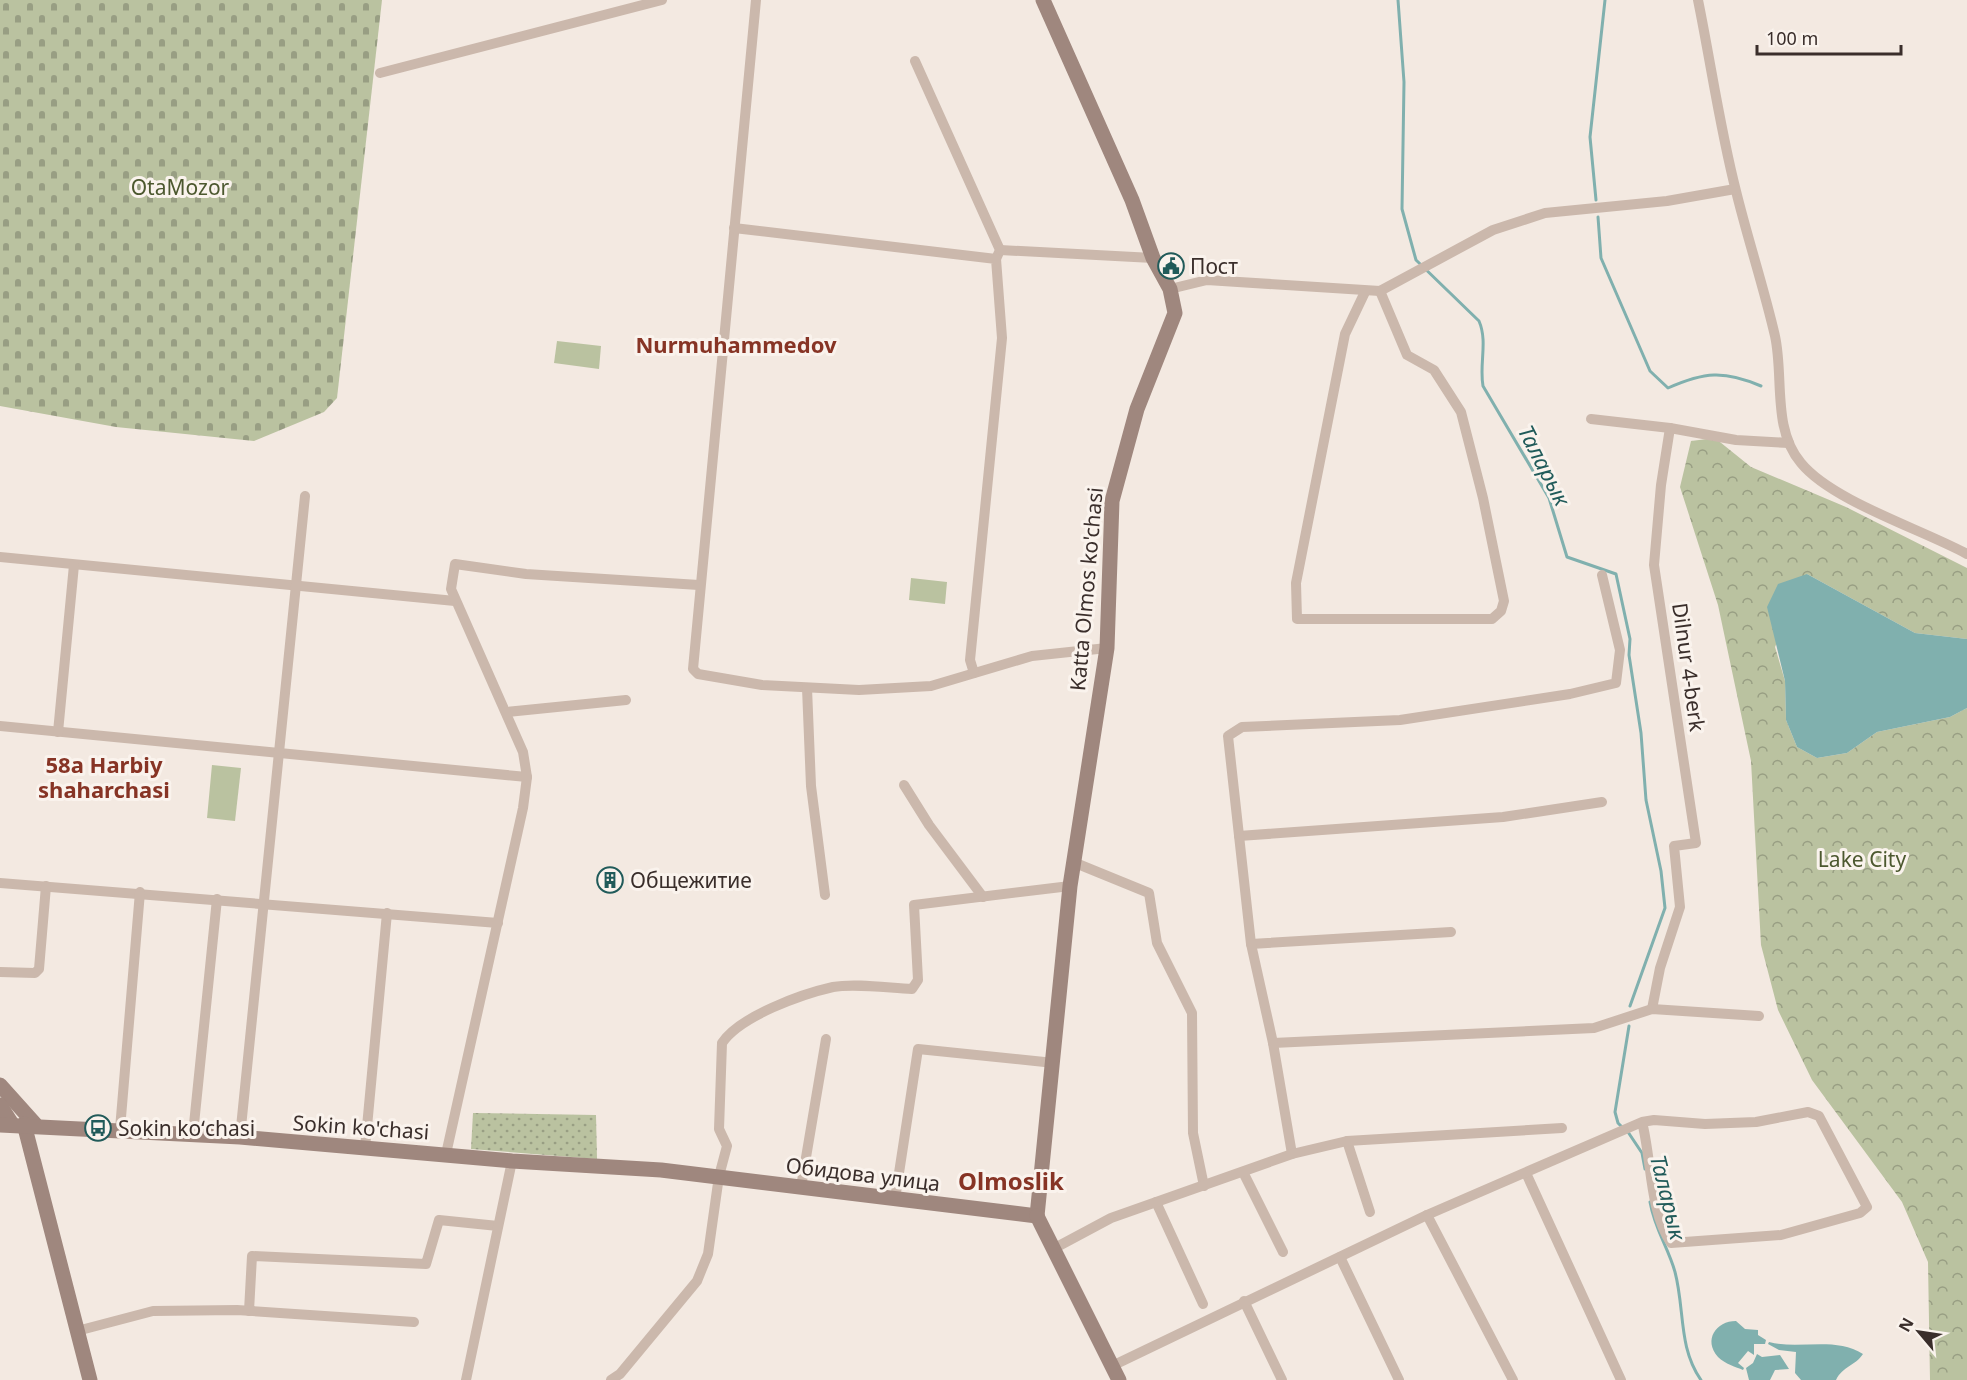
<svg xmlns="http://www.w3.org/2000/svg" width="1967" height="1380" viewBox="0 0 1967 1380" font-family="'Noto Sans',sans-serif">
<style>
.grass{fill:url(#grass-dots)}
.cemetery{fill:url(#cemetery-stones)}
.park{fill:url(#park-crowns)}
.pitch{fill:#bac2a0}
.water{fill:#80b0ae}
.lines{fill:none;stroke-linecap:round;stroke-linejoin:round}
.stream{stroke:#80b0ae;stroke-width:3}
.street{stroke:#cbb8ac;stroke-width:10}
.secondary{stroke:#9f877e;stroke-width:15}
.labels{text-anchor:middle;dominant-baseline:central;stroke-width:6;stroke-linejoin:round;paint-order:stroke}
.park-label{font-size:21px;fill:#4c582f;stroke:#faf3ed}
.poi-label{font-size:21px;fill:#3a2e2b;stroke:#faf3ed;text-anchor:start}
.street-label{font-size:21px;fill:#3a2e2b;stroke:#faf3ed}
.neighbourhood-label{font-size:22px;font-weight:bold;fill:#873425;stroke:#faf3ed}
.water-label{font-size:22px;font-style:italic;fill:#215b5a;stroke:#faf3ed}
.quarter-label{font-size:24px;font-weight:bold;fill:#873425;stroke:#faf3ed}
</style>
<defs>
<pattern id="grass-dots" width="8" height="8" patternUnits="userSpaceOnUse" patternTransform="scale(1.5)"><rect width="8" height="8" fill="#bac2a0"/><path d="M2 2h.1M6 6h.1" fill="none" stroke="#989e83" stroke-width="1.8" stroke-linecap="round"/></pattern>
<pattern id="cemetery-stones" width="16" height="16" patternUnits="userSpaceOnUse" patternTransform="scale(1.5)"><rect width="16" height="16" fill="#bac2a0"/><path d="M2 7V4a2 2 0 0 1 4 0v3zM10 15v-3a2 2 0 0 1 4 0v3z" fill="#989e83"/></pattern>
<pattern id="park-crowns" width="20" height="18" patternUnits="userSpaceOnUse" patternTransform="scale(1.5)"><rect width="20" height="18" fill="#bac2a0"/><path d="M2 6a3 3 0 1 1 6 0M12 15a3 3 0 1 1 6 0" fill="none" stroke="#989e83"/></pattern>
</defs>
<rect width="100%" height="100%" fill="#f3e9e1"/>
<path class="grass" d="M473,1113L596,1115L597,1159L471,1149Z"/>
<path class="cemetery" d="M0,0H382L337,398L324,412L254,441L116,427L0,406Z"/>
<path class="park" d="M1715,438L1751,467L1846,507L1967,568V639L1915,633L1807,574L1775,647L1785,681L1786,720L1797,747L1817,758L1847,753L1877,732L1950,717L1967,708V1380H1930L1928,1262L1902,1202L1812,1080L1778,1010L1761,945L1751,761L1718,605L1680,487L1691,441Z"/>
<g class="pitch">
<path d="M557,341L601,346L599,369L554,363Z"/>
<path d="M911,578L947,582L945,604L909,600Z"/>
<path d="M212,765L241,768L235,821L207,818Z"/>
</g>
<g class="water">
<path d="M1807,574L1915,633L1967,639V708L1950,717L1877,732L1847,753L1817,758L1797,747L1786,720L1785,681L1767,607L1778,584Z"/>
<path d="M1736,1321L1745,1329L1758,1330V1335L1766,1340L1765,1344H1754V1355L1748,1351L1738,1363L1744,1368L1743,1370C1736,1367 1725,1364 1718,1357C1703,1340 1716,1321 1736,1321Z"/>
<path d="M1769,1342C1799,1350 1835,1336 1863,1354C1855,1366 1843,1366 1836,1380H1801L1795,1373L1796,1352L1779,1350L1768,1344Z"/>
<path d="M1757,1354L1762,1357L1780,1355L1789,1369L1775,1370L1770,1380H1749L1746,1368L1753,1363Z"/>
</g>
<g class="lines">
<g class="stream">
<path d="M1398,0L1404,82L1402,209L1416,260L1479,321C1488,342 1479,364 1483,386L1549,498L1567,557L1616,574L1630,639L1629,655L1641,733L1646,800L1661,871L1665,908L1630,1006"/>
<path d="M1596,200L1590,137L1605,0"/>
<path d="M1598,217L1601,258L1650,371L1668,388C1704,372 1724,370 1761,386"/>
<path d="M1623,1128L1618,1123L1615,1112L1629,1026"/>
<path d="M1628,1132L1642,1153L1645,1169"/>
<path d="M1650,1202C1655,1230 1668,1247 1675,1272C1685,1310 1678,1347 1701,1380"/>
</g>
<g class="street">
<path d="M756,0L693,669L698,674L762,685L859,690L931,686L1032,656L1107,648"/>
<path d="M1698,0C1711,64 1720,129 1736,191C1748,240 1764,288 1775,336C1784,377 1772,429 1801,463C1832,501 1921,529 1967,554"/>
<path d="M915,61L1000,250L996,259"/>
<path d="M380,73L662,0"/>
<path d="M734,228L996,259L1002,338L970,660L974,673"/>
<path d="M1000,250L1153,258"/>
<path d="M1170,289L1207,280L1380,291L1493,230L1545,213L1667,201L1735,189"/>
<path d="M1365,292L1345,334L1296,583L1297,619H1492L1501,611L1504,601L1483,498L1461,412L1434,370L1407,355L1380,291"/>
<path d="M1591,419L1670,428"/>
<path d="M0,557L455,601"/>
<path d="M807,688L811,786L825,895"/>
<path d="M507,712L626,700"/>
<path d="M0,726L527,777"/>
<path d="M58,732L74,565"/>
<path d="M904,785L929,825L983,897"/>
<path d="M1239,836L1503,817L1602,802"/>
<path d="M1073,862L1149,893L1157,943L1192,1013L1193,1133L1204,1186"/>
<path d="M0,883L498,923"/>
<path d="M1251,944L1451,932"/>
<path d="M0,972L35,973L39,969L46,886"/>
<path d="M1652,1009L1660,968L1680,907L1674,846L1696,843L1654,565L1661,485L1670,428L1736,440L1789,443"/>
<path d="M1273,1043L1594,1028L1652,1009L1759,1016"/>
<path d="M120,1129L140,892"/>
<path d="M193,1134L217,899"/>
<path d="M240,1137L305,496"/>
<path d="M1347,1141L1370,1212"/>
<path d="M365,1148L387,913"/>
<path d="M446,1154L523,808L527,777L523,752L451,589L455,564L526,574L699,585"/>
<path d="M1292,1154L1273,1043L1251,944L1228,736L1242,727L1400,720L1570,694L1616,683L1620,650L1602,575"/>
<path d="M1243,1172L1283,1252"/>
<path d="M1526,1173L1621,1380"/>
<path d="M801,1187L826,1039"/>
<path d="M895,1199L918,1049L1054,1063"/>
<path d="M1156,1202L1203,1304"/>
<path d="M1427,1215L1513,1380"/>
<path d="M1053,1249L1111,1218L1292,1154L1347,1141L1562,1128"/>
<path d="M1340,1257L1399,1380"/>
<path d="M1244,1301L1282,1380"/>
<path d="M249,1311L252,1256L426,1264L439,1220L498,1226"/>
<path d="M77,1331L153,1311L237,1310L414,1322"/>
<path d="M1112,1366L1427,1215L1642,1122L1654,1120L1705,1124L1756,1122L1808,1112L1819,1116L1867,1207L1860,1213L1781,1235L1671,1243C1649,1210 1652,1161 1642,1122"/>
<path d="M466,1380L512,1161"/>
<path d="M611,1380L620,1374L697,1281L708,1254L719,1176L727,1146L719,1129L722,1043C740,1016 802,994 833,987C855,983 889,988 912,989L918,980L914,905L1070,886"/>
</g>
<g class="secondary">
<path d="M0,1085L35,1124"/>
<path d="M0,1105L12,1124"/>
<path d="M24,1124L90,1380"/>
<path d="M0,1125L240,1137L512,1161L661,1170L1037,1216"/>
<path d="M1037,1216L1070,886L1107,648L1112,501L1137,409L1175,313L1170,289L1153,258L1132,200L1043,0"/>
<path d="M1037,1216L1119,1380"/>
</g>
</g>
<defs>
<g id="civic-ring" transform="scale(1.35)"><circle r="9.5" fill="#faf3ed" stroke="#215b5a" stroke-width="1.5"/><path d="M-.6-6.5H3V-4.5H.6V-3L4-1V1h2V6H-6V1h2V-1L-.6-3ZM-1.2 2.5V6h2.4V2.5Z" fill="#215b5a"/></g>
<g id="building-ring" transform="scale(1.35)"><circle r="9.5" fill="#faf3ed" stroke="#215b5a" stroke-width="1.5"/><path d="M-4-6H4V6H1V3H-1V6H-4ZM-2.5-4.3h1.7v1.8h-1.7ZM.8-4.3h1.7v1.8H.8ZM-2.5-1h1.7V.8h-1.7ZM.8-1h1.7V.8H.8Z" fill="#215b5a"/></g>
<g id="bus-ring" transform="scale(1.35)"><circle r="9.5" fill="#faf3ed" stroke="#215b5a" stroke-width="1.5"/><path d="M-5-6H5V4H4V6H2V4H-2V6H-4V4H-5ZM-3.5-4V0h7V-4ZM-3.5 1.2v1.5H-2V1.2ZM2 1.2v1.5H3.5V1.2Z" fill="#215b5a"/></g>
</defs>
<g fill-rule="evenodd">
<use href="#civic-ring" x="1171" y="266"/>
<use href="#building-ring" x="610" y="880"/>
<use href="#bus-ring" x="98" y="1128"/>
</g>
<g class="labels">
<g class="park-label">
<text x="180" y="187">OtaMozor</text>
<text x="1862" y="859">Lake City</text>
</g>
<g class="poi-label">
<text x="1190" y="266">Пост</text>
<text x="630" y="880">Общежитие</text>
<text x="118" y="1128">Sokin koʻchasi</text>
</g>
<g class="street-label">
<text transform="translate(1086 589) rotate(-85)">Katta Olmos ko'chasi</text>
<text transform="translate(1689 667) rotate(82)">Dilnur 4-berk</text>
<text transform="translate(361 1127) rotate(4)">Sokin ko'chasi</text>
<text transform="translate(863 1174) rotate(7)">Обидова улица</text>
</g>
<g class="neighbourhood-label">
<text x="736" y="344">Nurmuhammedov</text>
<text x="104" y="764">58a Harbiy<tspan x="104" dy="25">shaharchasi</tspan></text>
</g>
<g class="water-label">
<text transform="translate(1545 465) rotate(63)">Таларык</text>
<text transform="translate(1669 1197) rotate(76)">Таларык</text>
</g>
<g class="quarter-label">
<text x="1011" y="1180">Olmoslik</text>
</g>
</g>
<g transform="translate(1919 1332) rotate(299)" stroke="#faf3ed" stroke-width="4.5" paint-order="stroke">
<path d="M0-4.5L10 22L0 15L-10 22Z" fill="#3a2e2b"/>
<text y="-9" font-size="16" font-weight="bold" text-anchor="middle" fill="#3a2e2b">N</text>
</g>
<path d="M1757 45v9h144v-9" fill="none" stroke="#3a2e2b" stroke-width="3"/>
<text x="1766" y="45" font-size="18" fill="#3a2e2b" stroke="#faf3ed" stroke-width="4.5" paint-order="stroke">100 m</text>
</svg>
